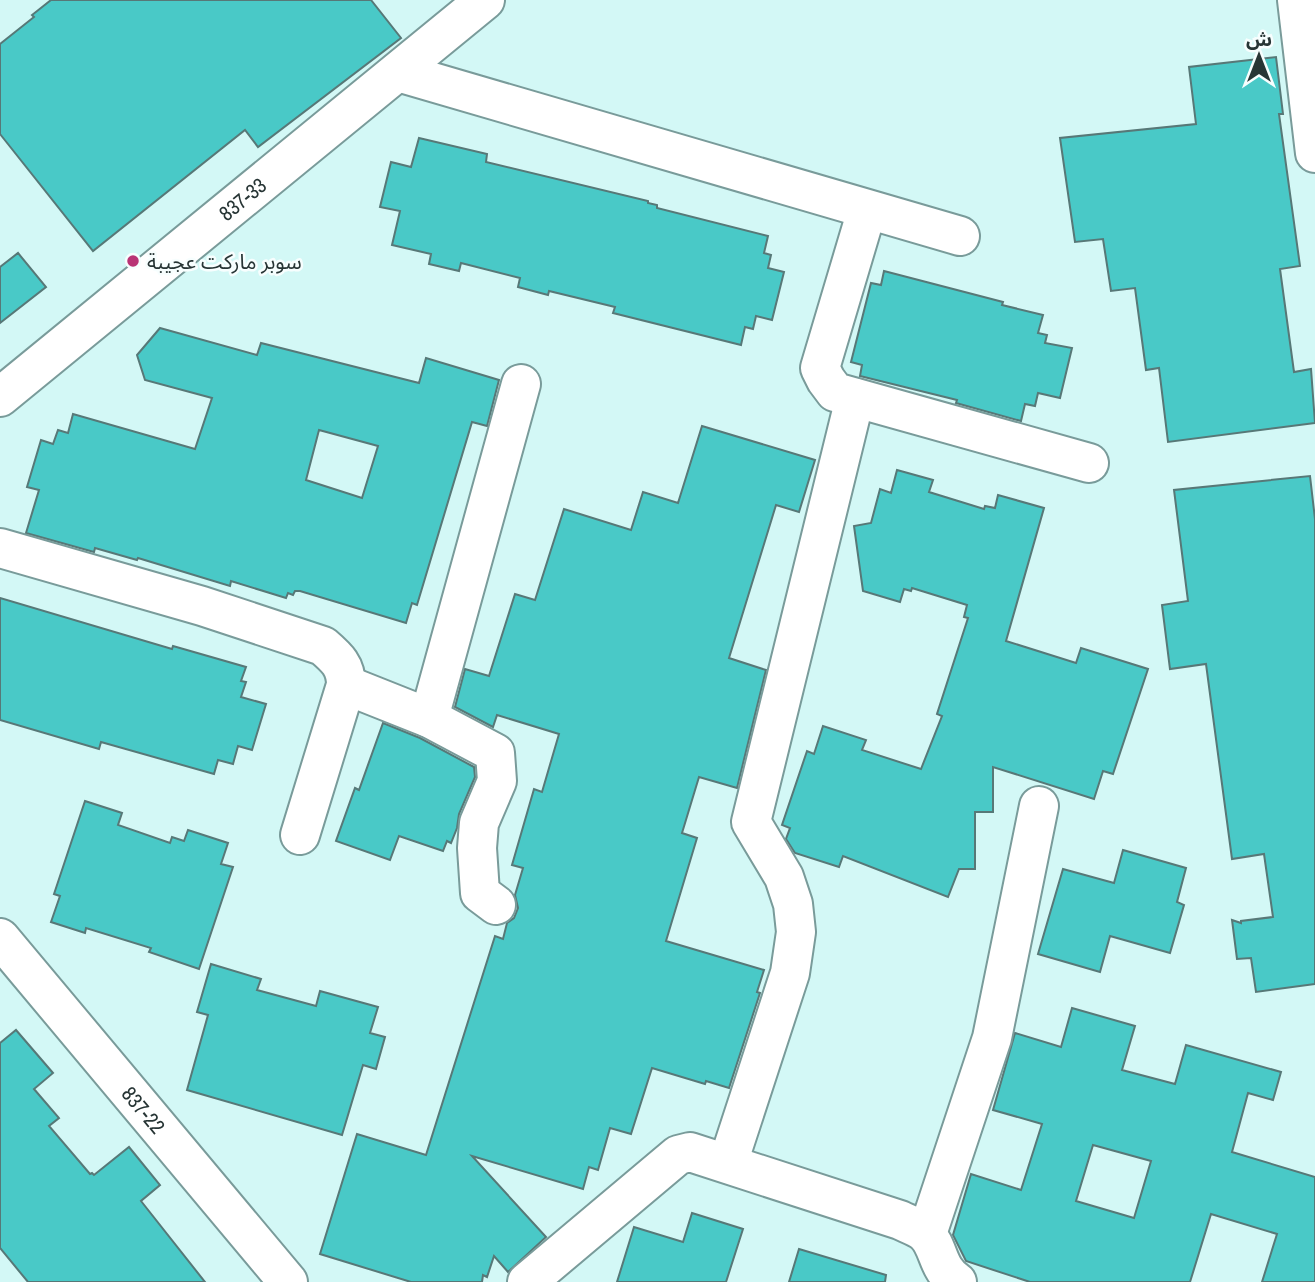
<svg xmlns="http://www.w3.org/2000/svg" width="1315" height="1282" viewBox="0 0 1315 1282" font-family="'Archivo Narrow','Noto Sans Arabic',sans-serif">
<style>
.building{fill:#49c9c7;stroke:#577877;stroke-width:2;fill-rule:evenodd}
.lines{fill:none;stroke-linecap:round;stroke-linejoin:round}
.minor-casing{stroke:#799b9a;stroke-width:42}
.minor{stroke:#fff;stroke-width:38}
.poi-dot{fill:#b93375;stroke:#f7fefe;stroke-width:2.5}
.labels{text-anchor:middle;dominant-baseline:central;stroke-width:5;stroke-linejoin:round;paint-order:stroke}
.street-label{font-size:21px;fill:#273535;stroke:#f7fefe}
.poi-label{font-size:21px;fill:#273535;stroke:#f7fefe;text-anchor:start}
</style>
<rect width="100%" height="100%" fill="#d3f8f6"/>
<g class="building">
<path d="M51,0H371L401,38L258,147L245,130L93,251L0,134V44L34,17L32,15Z"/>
<path d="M1276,57L1283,114H1279L1300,266L1280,269L1294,372L1311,369L1315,423L1168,442L1159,368L1146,370L1135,288L1111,291L1103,239L1075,242L1060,138L1196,124L1189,67Z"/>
<path d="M419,138L487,154L486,162L648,201V203L657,205V208L768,236L764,253L771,255L768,268L784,272L772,320L756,316L753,329L745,327L741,345L613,313L615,307L549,291L548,295L518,287L520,278L461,263L459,271L429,264L431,254L392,245L400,211L380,207L391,162L411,167Z"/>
<path d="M18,253L46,287L0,323V267Z"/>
<path d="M884,271L1003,302L1002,305L1043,315L1038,333L1047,335L1045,343L1072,348L1060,398L1038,393L1035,406L1025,404L1021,421L956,403L957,400L860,376L862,365L851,362L871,283L881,285Z"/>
<path d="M160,328L257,355L261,343L419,383L426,358L499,380L487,426L472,422L417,605L412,603L406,623L300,591H295L293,595L288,593L286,598L231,581L230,586L138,558L137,560L95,548L94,552L26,533L39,490L27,487L41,440L53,444L58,430L68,433L73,414L195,449L212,398L145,380L137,355ZM319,430L378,446L362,498L306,480Z"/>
<path d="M702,426L815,460L799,512L776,505L729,658L766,670L737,788L699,777L682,833L697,838L666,941L764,970L757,992L760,993L729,1088L706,1081L705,1084L652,1068L631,1134L610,1128L598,1170L589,1167L583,1189L472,1156L546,1237L508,1272L494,1256L487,1277L483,1275L482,1282H411L320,1254L357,1134L426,1155L495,936L503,939L507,923L514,918L518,908L515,895L523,868L512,865L534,789L542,792L559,734L497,715L493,727L455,707L465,669L489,676L515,594L535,600L564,509L631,530L643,492L678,503Z"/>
<path d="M897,470L933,480L929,492L984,509L985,506L995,508L998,495L1044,508L1006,641L1076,663L1081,648L1148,669L1113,774L1103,771L1094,799L993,767V812H975V869H959L948,897L843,856L839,867L795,853L786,839L790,828L782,825L807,751L814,754L823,726L866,740L862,750L921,769L942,716L937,714L968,618L964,617L967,605L912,588L911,591L904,589L900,602L863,591L854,526L871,523L880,489L891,493Z"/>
<path d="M1310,476L1315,519V984L1256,992L1251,958L1237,959L1232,920L1241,923V921L1273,917L1264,854L1232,859L1206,664L1170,669L1162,605L1188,601L1174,490Z"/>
<path d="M0,598L172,649L173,646L246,667L241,681L246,682L241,697L266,704L252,750L238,746L233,764L218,760L214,774L101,742L99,749L0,720Z"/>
<path d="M383,723L420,738L474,767L475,777L459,814L457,828L451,843L447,841L443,851L399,836L390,860L336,841L355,788L359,790Z"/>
<path d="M85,801L122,813L118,825L170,843L172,837L184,841L188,830L228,843L221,864L233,867L199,969L149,952L151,948L86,928L85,933L51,922L60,896L54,894Z"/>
<path d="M1123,850L1186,868L1177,902L1184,905L1170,953L1110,936L1100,972L1038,954L1063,869L1114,883Z"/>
<path d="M211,964L261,979L257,990L316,1006L320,991L378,1007L370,1033L385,1037L376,1069L363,1065L342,1135L187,1090L208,1015L197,1012Z"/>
<path d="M1072,1008L1135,1026L1122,1070L1175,1084L1186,1045L1281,1072L1273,1100L1248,1093L1232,1152L1315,1177V1282H1262L1277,1234L1211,1214L1190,1282H1030L966,1261L953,1235L971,1174L1021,1190L1042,1124L993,1110L1015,1033L1061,1047ZM1093,1145L1151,1161L1134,1218L1076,1201Z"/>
<path d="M16,1030L53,1073L34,1089L59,1118L49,1126L90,1174L92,1173L94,1175L129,1147L160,1185L141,1201L205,1282H28L0,1248V1043Z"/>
<path d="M692,1213L743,1229L726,1282H617L634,1227L683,1242Z"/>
<path d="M799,1249L886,1275L885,1282H789Z"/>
</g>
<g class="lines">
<g class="minor-casing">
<g id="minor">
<path d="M1297,0L1315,153"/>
<path d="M398,72L960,236"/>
<path d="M867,210L820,368L826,380L835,392L1089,463"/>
<path id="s1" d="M0,397L485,0"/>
<path d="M0,548L202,606L323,646C337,658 346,666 346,685L300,835"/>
<path d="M346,685L429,718L495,753L497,781L479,823L477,848L480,893L496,905"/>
<path d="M429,718L521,384"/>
<path id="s2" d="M0,938L288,1282"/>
<path d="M728,1163L790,973L796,932L793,904L784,877L751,822L855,398"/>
<path d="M927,1234L992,1038L1039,806"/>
<path d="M527,1282L678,1155L690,1152L900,1220C908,1224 920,1228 926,1234C940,1248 936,1268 957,1282"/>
</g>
</g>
<use href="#minor" class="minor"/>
</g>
<circle class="poi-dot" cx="133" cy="261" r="7"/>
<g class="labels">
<g class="street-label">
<text stroke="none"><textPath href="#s1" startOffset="313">837-33</textPath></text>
<text stroke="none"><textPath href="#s2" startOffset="224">837-22</textPath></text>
</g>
<g class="poi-label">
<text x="147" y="261">سوبر ماركت عجيبة</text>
</g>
</g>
<g transform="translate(1259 56)" stroke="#f7fefe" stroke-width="5" paint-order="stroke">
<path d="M0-5L12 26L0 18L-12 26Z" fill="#273535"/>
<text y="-10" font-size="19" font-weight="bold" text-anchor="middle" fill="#273535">ش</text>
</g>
</svg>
